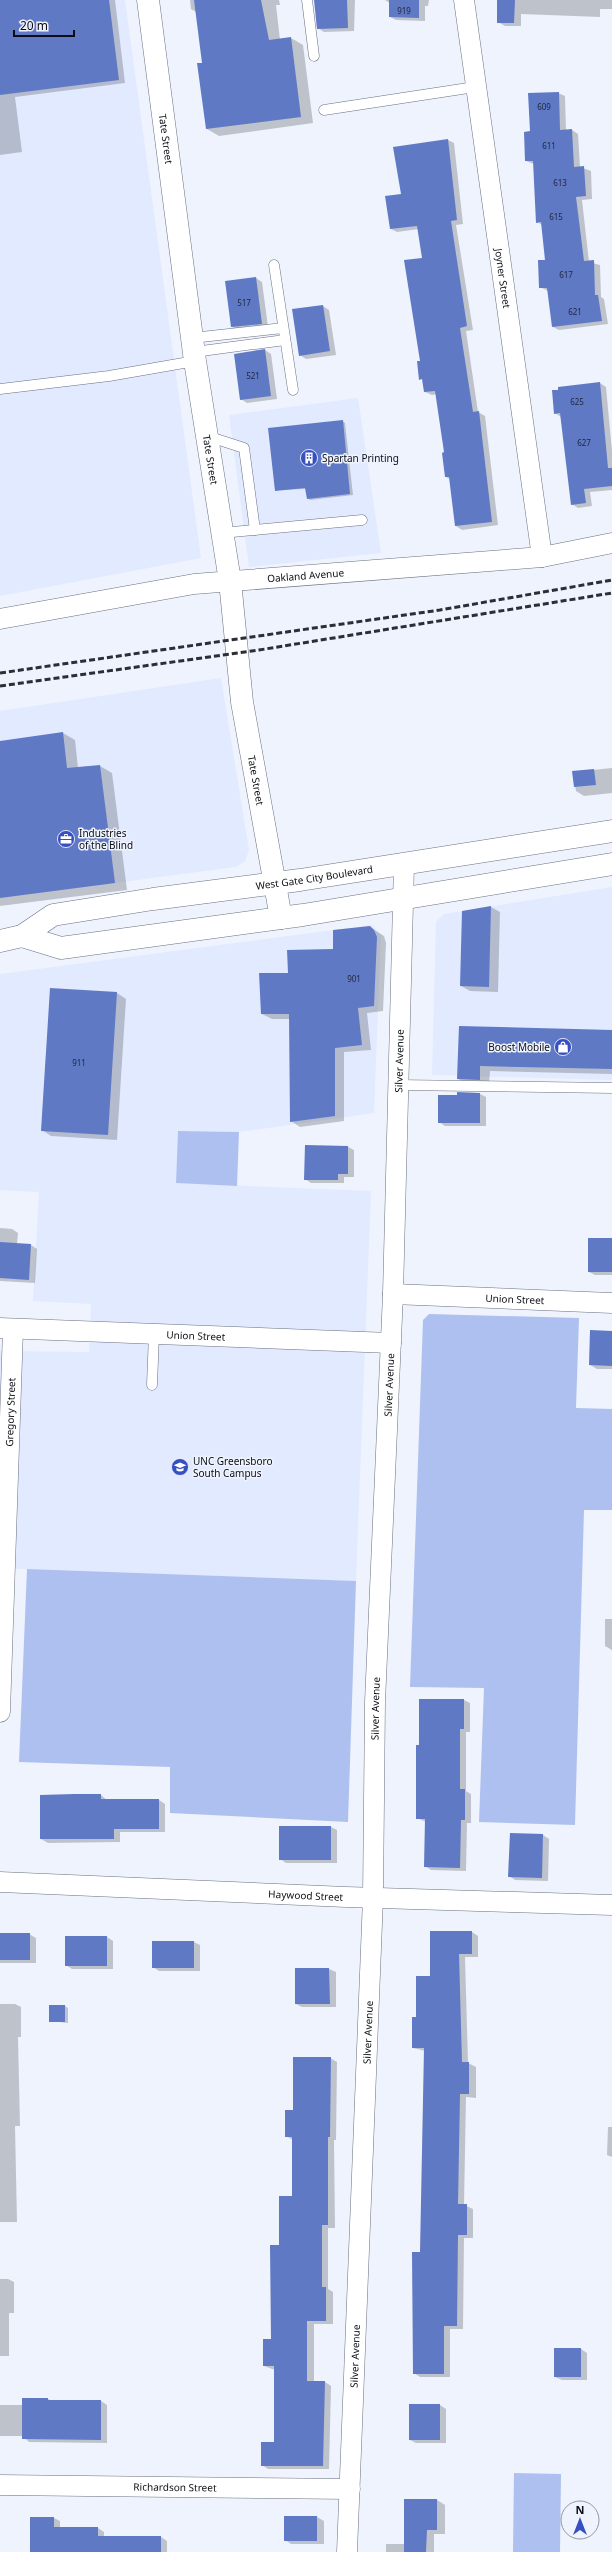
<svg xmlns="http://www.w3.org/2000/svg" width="612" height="2552" viewBox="0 0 612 2552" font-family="'Noto Sans',sans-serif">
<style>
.built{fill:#e2eaff}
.forest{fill:#aec0f0}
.shadow{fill:#0003}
.building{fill:#6079c5}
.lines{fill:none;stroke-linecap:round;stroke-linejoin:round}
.lane-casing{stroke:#6a7080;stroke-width:11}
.street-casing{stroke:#6a7080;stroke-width:21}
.secondary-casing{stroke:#6a7080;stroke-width:23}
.primary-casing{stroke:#6a7080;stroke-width:23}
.lane{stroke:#fff;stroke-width:10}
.street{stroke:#fff;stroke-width:20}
.secondary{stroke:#fff;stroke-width:22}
.primary{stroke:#fff;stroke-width:22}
.rail{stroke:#2b2e34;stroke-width:3;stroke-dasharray:6 3;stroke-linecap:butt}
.labels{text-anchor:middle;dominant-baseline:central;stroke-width:3;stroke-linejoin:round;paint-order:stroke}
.number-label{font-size:8px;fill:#202840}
.street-label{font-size:10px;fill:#0b0d13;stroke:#eef3fe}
.poi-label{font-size:10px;fill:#0b0d13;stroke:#eef3fe;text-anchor:start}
</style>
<rect width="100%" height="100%" fill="#eef3fe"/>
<g class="built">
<path d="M0,0H125L201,558L0,596Z"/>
<path d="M358,398L381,553L249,567L229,415Z"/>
<path d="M221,678L249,850L245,861L236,867L0,898V711Z"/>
<path d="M612,887V1080L432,1075L436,922L444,914Z"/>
<path d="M372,925L381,935L374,1113L239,1132L178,1131L176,1183L371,1191L356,1581L0,1568V1351L89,1352L91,1304L33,1301L39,1192L0,1190V974Z"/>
</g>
<g class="forest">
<path d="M178,1131L239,1132L237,1186L176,1183Z"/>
<path d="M429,1314L579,1318L576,1408L612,1409V1510H584L575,1825L479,1822L484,1688L410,1687L423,1320Z"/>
<path d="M27,1569L356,1581L348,1822L170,1813V1767L19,1762Z"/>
<path d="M514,2473L561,2474L560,2552H513Z"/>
</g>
<g class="shadow">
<path d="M0,0H115L125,83L15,97L22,152L0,155Z"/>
<path d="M190,0H279L280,5H276L280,40L291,38L303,45L313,123L219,136L207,129L203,63L196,12L191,9Z"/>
<path d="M315,0H355L354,31L324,32L318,28Z"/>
<path d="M385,0H429L428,6H425V21L396,20L390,17V3Z"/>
<path d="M498,0H612V9H600V17L521,14V26H505L498,22Z"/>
<path d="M558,93L565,96L566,131L572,130L578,134L580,167L591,171L592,199L582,200L589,262L600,265L601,297L604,299L608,324L559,330L553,327L548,291L540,287L547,261L542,225L537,222L534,164L526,161L531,132Z"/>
<path d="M448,140L454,143L463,224L456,225L473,330L466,331L478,412L485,416L498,525L462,530L456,526L450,479L446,477L445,453L437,394L432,395L425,392L421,362L423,259L419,229L397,232L391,229L402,194Z"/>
<path d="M256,278L262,282L268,327L238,330L232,327Z"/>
<path d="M323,306L329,310L336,355L306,359L300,355Z"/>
<path d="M265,350L271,354L277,399L247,403L241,399Z"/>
<path d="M600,383L606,387L612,451V490L590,492L592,506L578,508L572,504L561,417L555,413Z"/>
<path d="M342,421L345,423L353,495L310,500L308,498L306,489L276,490Z"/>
<path d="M63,733L75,740L78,768L100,766L112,773L127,890L0,906V742Z"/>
<path d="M612,768V793L584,796L576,791L573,772Z"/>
<path d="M491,907L500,912L498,992L470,991L461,986Z"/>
<path d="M370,927L384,936L386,943L383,1011L367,1013L371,1050L344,1052V1121L300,1127L291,1121L290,1019H272L262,1014L334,950Z"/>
<path d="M117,993L126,999L117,1140L51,1136L42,1130Z"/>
<path d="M460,1027L612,1031V1074L490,1071L489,1085L468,1084L458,1079Z"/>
<path d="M480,1094L486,1097V1126H445L439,1122L458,1096Z"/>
<path d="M348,1147L354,1150V1177H344V1183H311L305,1179Z"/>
<path d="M0,1228L12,1229L18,1233L17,1244L31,1245L37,1249L35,1283L0,1281Z"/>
<path d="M612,1239V1275H595L589,1272Z"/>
<path d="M612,1332V1369H597L590,1365Z"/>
<path d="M605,1619H612V1650L605,1646Z"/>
<path d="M420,1700H464L470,1703V1732H466V1791L471,1794V1823H467L466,1871L431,1870L425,1866L426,1822L417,1818Z"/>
<path d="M101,1795L107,1800H159L165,1804V1832H120V1842L48,1843L41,1839Z"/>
<path d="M280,1827H331L337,1830V1863H286L280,1859Z"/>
<path d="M543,1835L549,1839L548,1881L515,1880L509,1876Z"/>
<path d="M472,1932L478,1936V1957H465L468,2063L476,2067V2098L466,2097L464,2205L473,2209V2238H464L463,2329H450V2377H420L414,2373L421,2253L425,2051L413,2048L417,2018L431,1977Z"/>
<path d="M0,1934H29L36,1938V1963H0Z"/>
<path d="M107,1937L113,1941V1969H72L66,1965Z"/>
<path d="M194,1942L200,1945V1971H159L153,1967Z"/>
<path d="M296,1969H329L336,1972V2007H302L296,2004Z"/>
<path d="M0,2004H15L21,2007V2037H18L20,2126H15L17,2222H0Z"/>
<path d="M65,2006L68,2008V2023L50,2021Z"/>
<path d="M330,2058L337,2062L336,2140H334L335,2228H328V2289L333,2292V2324H314V2382H325L331,2386L329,2469H268L262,2465L275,2443V2370L264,2366L272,2340L280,2246L293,2197V2140L286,2136L294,2111Z"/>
<path d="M608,2127H612V2157L607,2155Z"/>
<path d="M0,2279H8L14,2282V2313H9V2356H0Z"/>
<path d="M581,2349L587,2353V2380H562L555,2377Z"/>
<path d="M48,2399L52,2401H101L107,2405V2443L29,2442L23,2436H0V2405H23Z"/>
<path d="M440,2405L446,2409V2443H416L410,2440Z"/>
<path d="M405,2500H437L445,2505V2534H434V2552H386V2544H405Z"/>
<path d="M285,2517H317L324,2521V2544H291L285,2540Z"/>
<path d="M54,2518L60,2521V2528H98L104,2532V2537H161L167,2541V2552H31Z"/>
</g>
<g class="building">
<path d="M0,0H109L119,80L0,95Z"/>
<path d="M194,0H261L269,40L291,37L301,117L206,129L197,63H202Z"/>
<path d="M314,0H347L348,28L317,29Z"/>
<path d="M389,0H419V18L389,17Z"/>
<path d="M497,0H515L514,23H497Z"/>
<path d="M559,92L560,130L572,129L574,167L584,166L586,196L576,197L584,261L594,260L595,295H598L602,321L552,327L547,288H539L538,260H545L541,222L536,223L533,161H525L524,132L530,131L528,93Z"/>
<path d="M448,139L457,220L451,221L467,326L460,328L473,412L479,411L492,522L455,526L449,477H445L442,453L444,452L435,391L424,392L422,379L419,380L417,361H420L404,260L422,258L417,226L390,229L385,196L401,194L393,147Z"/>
<path d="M256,277L262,324L231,327L225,281Z"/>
<path d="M323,305L330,351L299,356L292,309Z"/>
<path d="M265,349L271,396L240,400L234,354Z"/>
<path d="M600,382L608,468H612V486L584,489L586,503L571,505L560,413L554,414L552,390H558V387Z"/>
<path d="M343,420L350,494L307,499L305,488L275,491L268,428Z"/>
<path d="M63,732L67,768L100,765L115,883L0,898V741Z"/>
<path d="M594,769L596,785L574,787L572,771Z"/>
<path d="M491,906L489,987L460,986L462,911Z"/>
<path d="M370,926L374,930L377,937L374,1006L358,1008L362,1045L335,1048V1116L290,1122L289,1014H261L259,973H288L287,950L333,949V930Z"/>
<path d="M50,988L117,992L108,1135L41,1131Z"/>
<path d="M459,1026L612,1030V1069L480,1066V1080L457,1079Z"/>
<path d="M457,1092L480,1093V1123H438V1095H457Z"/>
<path d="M305,1145L348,1146V1174H338V1180H304Z"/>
<rect x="588" y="1238" width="24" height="34"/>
<path d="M0,1242L31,1244L29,1280L0,1278Z"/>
<path d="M590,1330L612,1331V1366L589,1365Z"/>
<path d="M419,1699H464V1729H460V1789H465V1820H461L460,1868L424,1867L425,1819H416V1745H419Z"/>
<path d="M74,1794H101V1799H159V1829H114V1839H40V1795Z"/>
<rect x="279" y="1826" width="52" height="34"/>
<path d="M510,1833L543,1834L542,1878L508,1877Z"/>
<path d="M430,1931H472V1954H459L462,2062H469V2094H460L458,2204H467V2235H458L457,2326H444V2374H413L412,2252H420L424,2048H412V2017H416V1976H430Z"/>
<rect x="0" y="1933" width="30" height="27"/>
<rect x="65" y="1936" width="42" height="30"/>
<rect x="152" y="1941" width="42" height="27"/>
<path d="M295,1968H329L330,2004H295Z"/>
<rect x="49" y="2005" width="16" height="17"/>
<path d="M293,2057H331L330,2137H328V2225H322V2287H326V2321H307V2381H325L323,2466H261V2442H274V2366H263V2339H271L270,2245H279V2196H292V2137H285V2110H293Z"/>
<rect x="554" y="2348" width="27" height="29"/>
<path d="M22,2398H48V2400H101V2440L22,2439Z"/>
<rect x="409" y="2404" width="31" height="36"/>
<path d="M404,2499H437V2530H427L426,2552H404Z"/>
<rect x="284" y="2516" width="33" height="25"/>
<path d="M30,2517H54V2527H98V2536H161V2552H30Z"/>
</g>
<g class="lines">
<g class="lane-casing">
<g id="lane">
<path d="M307,0L314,56"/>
<path d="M324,110L475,87"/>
<path d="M274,265L293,390"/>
<path d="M192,338L283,328"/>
<path d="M194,352L285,340"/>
<path d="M0,389L109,376L195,361"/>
<path d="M207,436L244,448L255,530"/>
<path d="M222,533L362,520"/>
<path d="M398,1085L612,1088"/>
<path d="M152,1385L154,1334"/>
</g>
</g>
<g class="street-casing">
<g id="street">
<path id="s1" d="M464,0L542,557"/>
<path id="s2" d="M0,619L194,584L542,557L612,543"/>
<path id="s3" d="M393,1294L612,1303"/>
<path id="s4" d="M0,1328L391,1343"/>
<path id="s5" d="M0,1712L13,1329"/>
<path id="s6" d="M0,1882L346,1897L612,1905"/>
<path id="s7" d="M0,2485L350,2489"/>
<path id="s8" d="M347,2552L373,1898L375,1702L393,1294L404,864"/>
</g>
</g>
<g class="secondary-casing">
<g id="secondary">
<path id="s9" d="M148,0L195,361L230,581L242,702L281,918"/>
</g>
</g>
<g class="primary-casing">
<g id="primary">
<path d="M22,936L61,948L303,915L612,864"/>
<path id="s10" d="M0,941L22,936L53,915L153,899L300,880L612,831"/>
</g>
</g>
<use href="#lane" class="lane"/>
<use href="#street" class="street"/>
<use href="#secondary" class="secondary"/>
<use href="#primary" class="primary"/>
<g class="rail">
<path d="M0,673L440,610L612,580"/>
<path d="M0,686L259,650L612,593"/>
</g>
</g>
<defs>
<g id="building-disc" transform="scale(0.9)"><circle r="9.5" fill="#374fc1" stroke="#eef3fe"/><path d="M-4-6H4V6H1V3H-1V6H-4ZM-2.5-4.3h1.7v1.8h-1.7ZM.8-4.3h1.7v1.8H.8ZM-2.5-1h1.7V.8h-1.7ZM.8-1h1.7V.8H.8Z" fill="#fff"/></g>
<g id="office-disc" transform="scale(0.9)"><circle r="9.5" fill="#374fc1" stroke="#eef3fe"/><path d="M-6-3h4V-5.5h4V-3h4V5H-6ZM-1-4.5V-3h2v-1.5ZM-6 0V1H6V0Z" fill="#fff"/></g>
<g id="shop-disc" transform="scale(0.9)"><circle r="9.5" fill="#374fc1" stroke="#eef3fe"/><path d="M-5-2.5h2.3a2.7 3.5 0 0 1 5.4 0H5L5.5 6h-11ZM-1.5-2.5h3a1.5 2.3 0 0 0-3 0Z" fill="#fff"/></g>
<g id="university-disc" transform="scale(0.9)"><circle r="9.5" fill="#374fc1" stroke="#eef3fe"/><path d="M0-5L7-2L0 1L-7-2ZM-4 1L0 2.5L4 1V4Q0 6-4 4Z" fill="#fff"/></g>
</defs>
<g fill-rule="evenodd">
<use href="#building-disc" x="309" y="458"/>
<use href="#office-disc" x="66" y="839"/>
<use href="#shop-disc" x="563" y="1047"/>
<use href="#university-disc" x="180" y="1467"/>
</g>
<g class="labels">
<g class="number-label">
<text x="404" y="10">919</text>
<text x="544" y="106">609</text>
<text x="549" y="145">611</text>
<text x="560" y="182">613</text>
<text x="556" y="216">615</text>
<text x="566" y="274">617</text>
<text x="244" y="302">517</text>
<text x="575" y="311">621</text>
<text x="253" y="375">521</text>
<text x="577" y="401">625</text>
<text x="584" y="442">627</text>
<text x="354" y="978">901</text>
<text x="79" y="1062">911</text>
</g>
<g class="street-label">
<text stroke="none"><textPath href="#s9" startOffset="140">Tate Street</textPath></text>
<text stroke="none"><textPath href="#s1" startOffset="281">Joyner Street</textPath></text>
<text stroke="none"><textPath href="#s9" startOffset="464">Tate Street</textPath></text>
<text stroke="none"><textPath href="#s2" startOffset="309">Oakland Avenue</textPath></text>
<text stroke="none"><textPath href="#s9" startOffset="788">Tate Street</textPath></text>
<text stroke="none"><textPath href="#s10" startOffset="324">West Gate City Boulevard</textPath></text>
<text stroke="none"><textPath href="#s8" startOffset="1492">Silver Avenue</textPath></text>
<text stroke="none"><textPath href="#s3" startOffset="122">Union Street</textPath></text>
<text stroke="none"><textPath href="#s4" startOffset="196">Union Street</textPath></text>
<text stroke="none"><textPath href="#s8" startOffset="1168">Silver Avenue</textPath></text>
<text stroke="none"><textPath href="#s5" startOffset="300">Gregory Street</textPath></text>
<text stroke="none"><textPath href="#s8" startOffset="844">Silver Avenue</textPath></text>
<text stroke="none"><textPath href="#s6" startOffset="306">Haywood Street</textPath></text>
<text stroke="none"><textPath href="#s8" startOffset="520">Silver Avenue</textPath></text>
<text stroke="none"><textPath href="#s8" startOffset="196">Silver Avenue</textPath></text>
<text stroke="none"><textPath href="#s7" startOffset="175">Richardson Street</textPath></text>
</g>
<g class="poi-label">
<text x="322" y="458">Spartan Printing</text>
<text x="79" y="833">Industries<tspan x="79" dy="12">of the Blind</tspan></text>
<text x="550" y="1047" text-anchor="end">Boost Mobile</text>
<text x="193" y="1461">UNC Greensboro<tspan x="193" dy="12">South Campus</tspan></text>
</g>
</g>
<g transform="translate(580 2520)"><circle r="19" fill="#eef3fe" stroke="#9397a0"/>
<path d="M0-3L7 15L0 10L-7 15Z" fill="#374fc1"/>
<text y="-6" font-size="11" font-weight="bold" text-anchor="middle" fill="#0b0d13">N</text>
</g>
<path d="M14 30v6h60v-6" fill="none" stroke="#0b0d13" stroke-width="2"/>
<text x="20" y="30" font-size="12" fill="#0b0d13" stroke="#eef3fe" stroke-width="3" paint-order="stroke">20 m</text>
</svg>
